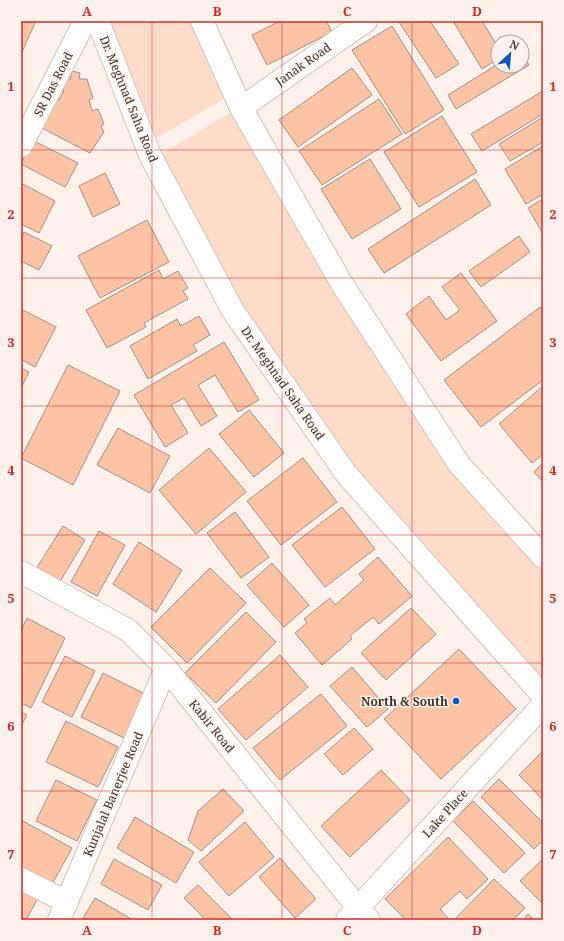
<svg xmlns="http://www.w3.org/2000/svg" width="564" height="941" viewBox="0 0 564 941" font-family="'Noto Serif',serif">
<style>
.green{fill:#ffdcca}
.building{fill:#fcc3a5;stroke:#a39188}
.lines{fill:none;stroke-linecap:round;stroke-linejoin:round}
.minor-casing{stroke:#d6c3b9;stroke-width:24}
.minor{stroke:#fff;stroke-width:22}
.grid{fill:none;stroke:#d62828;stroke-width:1;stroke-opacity:0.55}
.poi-dot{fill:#0458c1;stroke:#fdf1eb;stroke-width:1.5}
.labels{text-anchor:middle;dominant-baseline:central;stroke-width:3;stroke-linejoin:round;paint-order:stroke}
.street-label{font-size:12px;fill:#3b3430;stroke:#fdf1eb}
.poi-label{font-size:12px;font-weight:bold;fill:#3b3430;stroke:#fdf1eb;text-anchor:end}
.neatline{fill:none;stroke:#d62828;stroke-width:1.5}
.grid-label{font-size:13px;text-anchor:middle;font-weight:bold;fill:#d62828}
</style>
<rect width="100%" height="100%" fill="#fdf1eb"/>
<g class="green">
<path d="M107,21H201L233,94L153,140Z"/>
<path d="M240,107L339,292L543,566V687L350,469L239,306L161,154Z"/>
</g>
<g class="building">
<path d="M21,21H36L21,54Z"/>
<path d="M280,21H326L332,32L267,65L252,35Z"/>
<path d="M401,21H430L459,64L436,78L399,22Z"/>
<path d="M453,21H482L498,47V59L482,69Z"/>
<path d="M392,26L444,110L405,134L352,50Z"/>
<path d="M522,53L529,65L456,109L448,95L498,64V66H522Z"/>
<path d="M352,68L372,95L298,147L279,120Z"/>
<path d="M72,71L80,73L79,79H87L93,98L89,100L92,111L98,109L104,124L101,126L104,132L90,153L42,128L55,98L59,100L63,93L65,79L70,80Z"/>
<path d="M543,91V114L482,151L471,134Z"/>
<path d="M379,99L402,134L322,185L299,151Z"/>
<path d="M442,116L477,172L419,207L384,152Z"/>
<path d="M543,117V142L510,161L499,144Z"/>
<path d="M32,140L78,163L65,187L21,164Z"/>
<path d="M543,146V194L526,204L505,169Z"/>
<path d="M370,159L401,209L352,239L321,189Z"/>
<path d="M105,173L120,204L93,217L79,186Z"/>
<path d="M475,179L491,205L384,273L368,249Z"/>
<path d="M21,183L55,201L39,233L21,224Z"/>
<path d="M543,199V234L528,208Z"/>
<path d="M147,220L169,262L100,298L78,256Z"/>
<path d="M24,232L52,246L39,270L21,261V239Z"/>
<path d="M519,236L530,252L481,287L469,271Z"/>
<path d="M159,270L163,279L178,271L188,288L183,291L188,299L144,323L146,327L107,348L86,310Z"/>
<path d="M461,273L497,321L441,361L406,314L429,296L446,320L460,310L442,287Z"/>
<path d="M540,307L543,311V380L481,427L444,380Z"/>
<path d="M21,309L56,327L35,367L21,359Z"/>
<path d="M199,316L210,335L193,345L197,351L148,379L130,346L177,319L181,326Z"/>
<path d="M224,342L259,400L238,412L215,375L198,385L217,416L201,426L184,398L171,405L188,433L165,447L134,395Z"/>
<path d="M68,365L120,391L73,485L21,458Z"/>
<path d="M21,368L29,372L21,388Z"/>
<path d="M543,386V454L532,463L499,424Z"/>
<path d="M249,410L284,453L254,477L219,434Z"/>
<path d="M118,428L170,456L150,493L97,465Z"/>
<path d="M209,448L246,492L196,534L159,490Z"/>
<path d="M303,458L337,502L281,545L247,501Z"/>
<path d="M543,463V482L534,472Z"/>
<path d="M342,507L375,549L325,587L292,545Z"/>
<path d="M235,512L269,557L241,578L207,533Z"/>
<path d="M63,526L85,540L59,583L36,569Z"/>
<path d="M99,531L125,545L97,596L71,582Z"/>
<path d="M139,542L182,570L156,612L113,584Z"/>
<path d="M378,557L412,596L379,624L373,617L350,636L352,639L322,665L295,633L307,623L304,619L330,598L335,605L364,580L359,574Z"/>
<path d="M272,563L309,605L284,627L247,585Z"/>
<path d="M210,568L246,603L187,663L151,627Z"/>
<path d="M411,608L436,634L386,680L361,653Z"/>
<path d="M246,612L276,642L216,703L185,673Z"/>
<path d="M27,618L65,638L31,708L21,703V631Z"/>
<path d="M459,649L516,709L441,779L384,719Z"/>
<path d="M280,655L308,687L246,740L218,709Z"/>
<path d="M65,656L95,671L72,717L42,702Z"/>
<path d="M352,667L388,709L367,727L330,686Z"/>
<path d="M103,673L145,694L124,738L81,717Z"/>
<path d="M321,694L347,726L280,780L253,748Z"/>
<path d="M21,712L27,715L21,726Z"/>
<path d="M66,721L118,747L98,787L46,762Z"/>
<path d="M354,728L373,749L343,775L324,754Z"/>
<path d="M543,751V800L519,775Z"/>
<path d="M381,770L410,800L350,857L321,826Z"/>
<path d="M499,779L543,823V840L534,849L481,797Z"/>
<path d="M56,780L97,800L77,841L36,821Z"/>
<path d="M223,789L244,811L201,851L188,840L198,811Z"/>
<path d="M473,801L525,853L504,873L453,821Z"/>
<path d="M135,817L194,852L176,883L117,848Z"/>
<path d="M21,820L72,848L52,884L21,867Z"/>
<path d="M245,822L274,857L229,896L199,862Z"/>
<path d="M448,837L488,879L467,899L460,891L440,909L448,918L446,920H406L385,899Z"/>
<path d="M280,858L316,899L295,918L259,877Z"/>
<path d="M114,859L162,885L148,910L101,884Z"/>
<path d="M543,859V904L520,881Z"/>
<path d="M494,879L525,908L513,920H454Z"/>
<path d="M198,885L233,920H206L184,898Z"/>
<path d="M21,890L38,898L26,920H21Z"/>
<path d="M95,898L133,920H82Z"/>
<path d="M528,914L534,920H523Z"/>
</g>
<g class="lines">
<g class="minor-casing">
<g id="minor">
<path d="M98,21L150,155L233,311L347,475L543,696"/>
<path d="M202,21L241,108L342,284L459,464L543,557"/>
<path d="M241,108L366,21"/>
<path d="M21,146L85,21"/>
<path d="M21,572L128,630L166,668L358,908L369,920"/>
<path d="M21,879L67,902"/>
<path d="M59,920L166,668"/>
<path d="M347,920L543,705"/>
</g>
</g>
<use href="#minor" class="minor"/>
</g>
<path class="grid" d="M152,21V920M282,21V920M412,21V920M21,150H543M21,278H543M21,406H543M21,535H543M21,663H543M21,791H543"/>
<circle class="poi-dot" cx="456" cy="701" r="4"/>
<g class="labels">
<g class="street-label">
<text transform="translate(303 64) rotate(-35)">Janak Road</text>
<text transform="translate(53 84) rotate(-63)">SR Das Road</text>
<text transform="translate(129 99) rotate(68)">Dr. Meghnad Saha Road</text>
<text transform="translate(283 383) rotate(55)">Dr. Meghnad Saha Road</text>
<text transform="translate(212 726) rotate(51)">Kabir Road</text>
<text transform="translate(113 794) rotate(-67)">Kunjalal Banerjee Road</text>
<text transform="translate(445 813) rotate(-48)">Lake Place</text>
</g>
<g class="poi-label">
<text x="448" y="701">North &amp; South</text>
</g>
</g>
<rect width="564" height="941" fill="none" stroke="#fdf1eb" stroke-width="44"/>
<g transform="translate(510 54) rotate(26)"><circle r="19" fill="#fdf1eb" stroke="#afa5a0"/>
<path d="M0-3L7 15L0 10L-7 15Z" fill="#0458c1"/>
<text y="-6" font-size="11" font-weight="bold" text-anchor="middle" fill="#3b3430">N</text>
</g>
<rect x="22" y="22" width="520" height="897" class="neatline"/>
<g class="grid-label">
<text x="87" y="16">A</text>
<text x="217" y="16">B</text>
<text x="347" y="16">C</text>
<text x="477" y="16">D</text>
<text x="11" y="91">1</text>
<text x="553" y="91">1</text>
<text x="11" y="219">2</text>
<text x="553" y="219">2</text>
<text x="11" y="347">3</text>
<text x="553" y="347">3</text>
<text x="11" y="475">4</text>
<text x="553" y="475">4</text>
<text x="11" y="603">5</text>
<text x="553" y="603">5</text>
<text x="11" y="731">6</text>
<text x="553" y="731">6</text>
<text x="11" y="859">7</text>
<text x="553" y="859">7</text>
<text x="87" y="935">A</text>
<text x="217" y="935">B</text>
<text x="347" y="935">C</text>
<text x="477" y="935">D</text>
</g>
</svg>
